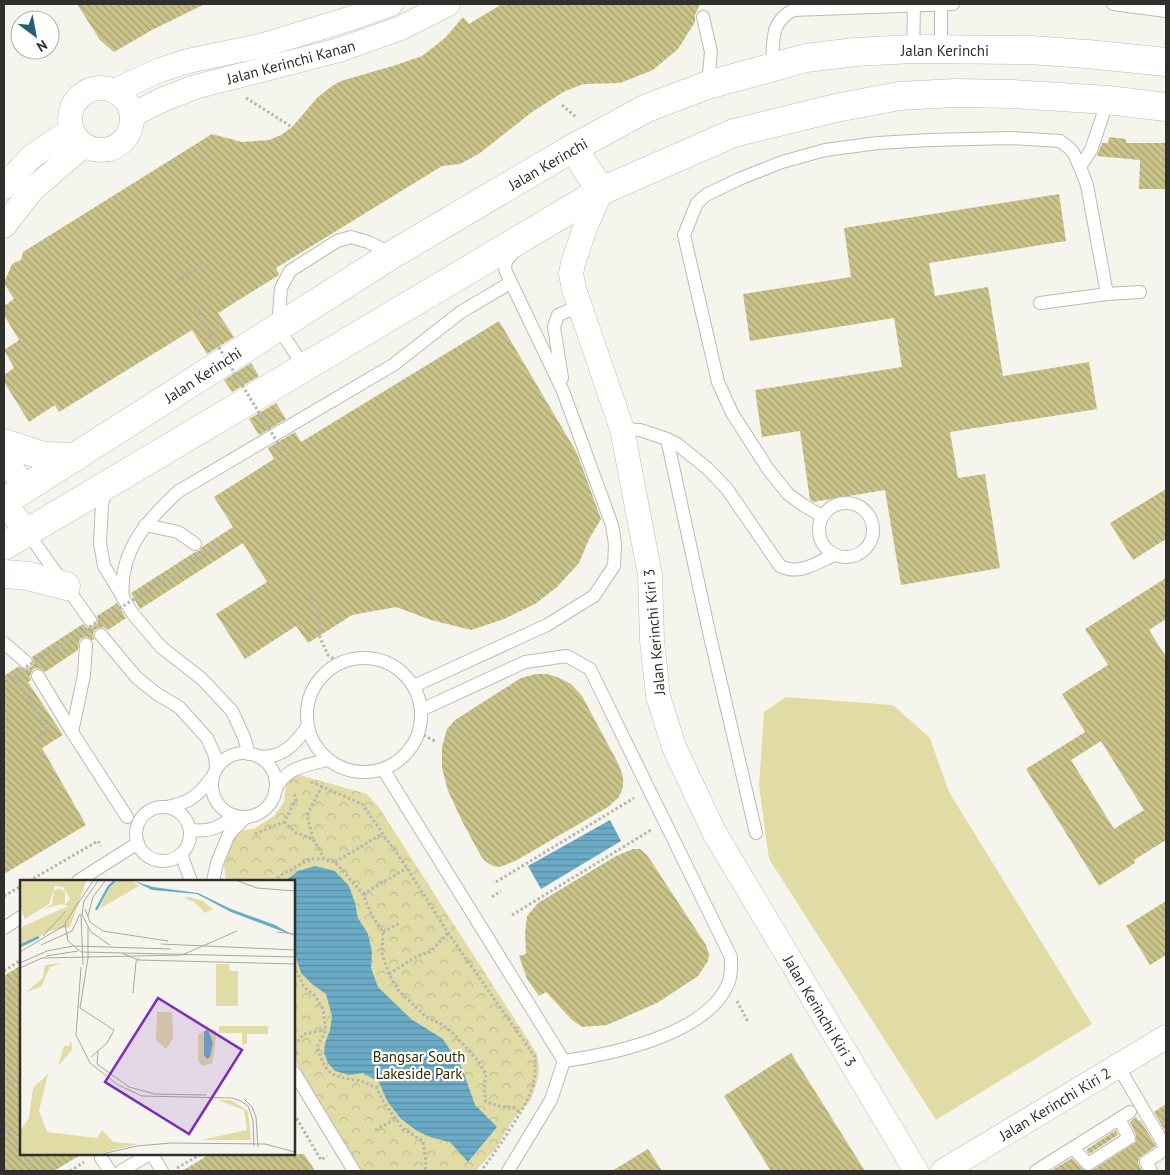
<svg xmlns="http://www.w3.org/2000/svg" width="1170" height="1175" viewBox="0 0 1170 1175" font-family="'PT Sans',sans-serif">
<style>
.grass{fill:#e1dca6}
.park{fill:url(#park-crowns)}
.water{fill:url(#water-rules)}
.building{fill:url(#building-back-hatch);fill-rule:evenodd}
.lines{fill:none;stroke-linecap:round;stroke-linejoin:round}
.service-casing{stroke:#bcbbb3;stroke-width:14}
.minor-casing{stroke:#bcbbb3;stroke-width:25}
.secondary-casing{stroke:#bcbbb3;stroke-width:29}
.path{stroke:#b6b5af;stroke-width:3;stroke-dasharray:2.5 2.5;stroke-linecap:butt}
.service{stroke:#fff;stroke-width:12}
.minor{stroke:#fff;stroke-width:24}
.secondary{stroke:#fff;stroke-width:28}
.path-bridge{stroke:#b6b5af;stroke-width:3;stroke-dasharray:2.5 2.5;stroke-linecap:butt}
.labels{text-anchor:middle;dominant-baseline:central;stroke-width:4.5;stroke-linejoin:round;paint-order:stroke}
.street-label{font-size:15px;fill:#302f2c;stroke:#fff}
.park-label{font-size:15px;fill:#322d00;stroke:#fff}
.inset-river{fill:none;stroke:#6babc6;stroke-width:2.5}
.inset-road{fill:none;stroke:#a7a6a0;stroke-width:1}
.view{fill:#7b2cbf;fill-opacity:0.15;stroke:#7b2cbf;stroke-width:2.5}
.inset-edge{fill:none;stroke:#302f2c;stroke-width:2.5}
</style>
<defs>
<pattern id="park-crowns" width="20" height="18" patternUnits="userSpaceOnUse" patternTransform="scale(1.25)"><rect width="20" height="18" fill="#e1dca6"/><path d="M2 6a3 3 0 1 1 6 0M12 15a3 3 0 1 1 6 0" fill="none" stroke="#c1bd8f"/></pattern>
<pattern id="water-rules" width="6" height="5" patternUnits="userSpaceOnUse" patternTransform="scale(1.25)"><rect width="6" height="5" fill="#6babc6"/><path d="M0 2.5h6" fill="none" stroke="#588ca1"/></pattern>
<pattern id="building-back-hatch" width="6" height="6" patternUnits="userSpaceOnUse" patternTransform="scale(1.25)"><rect width="6" height="6" fill="#cac48a"/><path d="M-1 5l2 2M0 0l6 6M5-1l2 2" fill="none" stroke="#a4a071"/></pattern>
</defs>
<rect width="100%" height="100%" fill="#f6f5ed"/>
<path class="grass" d="M786,697L893,705L930,738L949,792L1092,1024L936,1120L769,859L759,785L764,712Z"/>
<path class="park" d="M296,774L367,794L378,806L537,1054L539,1067L538,1079L531,1100L515,1117L496,1148L476,1171H359L294,1059V881H226L223,859L231,838L242,831L255,828L274,816L284,802L287,779Z"/>
<g class="water">
<path d="M610,820L621,841L541,889L528,866Z"/>
<path d="M315,866L335,871L349,886L355,903L358,918L368,934L372,952L371,968L378,987L411,1019L443,1039L462,1068L475,1105L497,1127L468,1162L450,1142L430,1137L417,1131L401,1119L387,1101L379,1082L363,1073L350,1075L335,1071L328,1063L324,1053L325,1043L330,1030L332,1016L326,994L312,984L301,973L294,951V881H285L298,871Z"/>
</g>
<g class="building">
<path d="M77,4H205L152,30L114,52L100,40Z"/>
<path d="M502,4H700L695,15V22L678,49L653,70L620,83L584,84L565,91L532,112L480,153L460,164L442,166L276,268L279,274V275L218,313L234,337L207,354L192,330L59,412L55,405L29,422L4,382V375L14,368L4,350L19,340L4,315V306L14,299L4,283L12,264L21,260L23,252L212,134L242,142L269,140L281,135L292,127L318,97L332,86L341,81L396,65L422,56L445,38L463,17L469,24Z"/>
<path d="M1109,137L1126,139V143H1166V189H1139L1140,160L1097,156L1102,143H1108Z"/>
<path d="M1059,194L1066,241L929,263L935,296L988,287L1003,376L1089,362L1097,409L950,432L958,478L985,474L1000,568L901,585L885,490L813,502L810,500L800,431L762,437L755,390L902,367L894,318L750,341L743,294L851,277L844,228Z"/>
<path d="M499,321L577,453L601,519L589,539L579,563L557,587L535,604L504,619L471,630L431,620L396,607L352,615L308,643L296,626L245,659L216,614L267,582L243,543L140,609L131,593L195,552L199,551L202,547L233,527L214,497L274,459L268,448L295,432L301,442Z"/>
<path d="M251,363L259,376L232,392L224,380Z"/>
<path d="M276,403L286,419L259,435L249,419Z"/>
<path d="M1166,489V539L1133,560L1110,523Z"/>
<path d="M1166,578V619L1149,630L1166,657V840L1134,860L1135,863L1099,886L1026,769L1085,732L1062,694L1108,665L1085,629ZM1101,741L1144,810L1114,829L1071,760Z"/>
<path d="M117,603L126,618L108,630L103,627L96,629L93,633L94,639L92,640L87,637L82,638L79,641L78,650L45,672L38,668L33,669L30,676L31,680L28,682L63,735L42,748L86,825L4,874V676L19,666L24,670L29,669L34,664L32,657L83,624L87,628L94,627L98,623L97,616Z"/>
<path d="M536,674H547L557,677L571,684L582,696L619,765L623,777V787L619,797L608,807L517,860L500,867L493,866L485,861L481,856L463,823L448,791L442,768V747L447,729L455,720L521,678Z"/>
<path d="M633,849H640L647,855L706,945L709,954L708,961L698,976L657,1003L607,1025L582,1027L572,1020L546,992L539,996L527,979L519,956L526,954L525,933L527,916L538,903L616,856Z"/>
<path d="M1166,901V955L1150,965L1126,926Z"/>
<path d="M21,965V1154H82L54,1171H4V976Z"/>
<path d="M791,1053L865,1171H771L724,1096Z"/>
<path d="M1166,1104V1132L1154,1112Z"/>
<path d="M1136,1117L1139,1121L1140,1120L1156,1146L1139,1158L1138,1163L1142,1171H1091L1136,1142V1135L1130,1122Z"/>
<path d="M1116,1130L1118,1135L1089,1154L1086,1150Z"/>
<path d="M648,1149L662,1171H612Z"/>
<path d="M210,1154H304L315,1171H182Z"/>
<path d="M1072,1158L1085,1171H1051Z"/>
</g>
<g class="lines">
<g class="service-casing">
<g id="service">
<path d="M941,4V49"/>
<path d="M1113,4L1166,11"/>
<path d="M703,17L711,52L708,85"/>
<path d="M913,49L914,5"/>
<path d="M772,66C774,42 769,23 793,10L953,4"/>
<path d="M1080,167L1091,150L1108,100"/>
<path d="M1040,303L1107,294L1140,292"/>
<path d="M304,367L278,327L281,288L290,271L337,241L351,237L368,242L393,254"/>
<path d="M562,378L554,327L558,315L580,306"/>
<path d="M622,429L640,430L667,439L677,444L708,469L727,489L780,566C799,576 816,563 834,555"/>
<path d="M667,439L709,632L756,833"/>
<path d="M106,489L102,504L100,543L104,566L133,614L161,647L202,679L232,711L244,737L249,754"/>
<circle cx="846" cy="530" r="27"/>
<path d="M822,516L803,505L788,494L768,469L732,413L718,382L684,235L697,203L706,195L739,179L782,162L825,150L878,143L930,140L1010,138L1060,141L1069,148L1073,152L1080,167L1087,185L1107,294"/>
<path d="M145,525L178,532L195,544"/>
<path d="M27,532L90,620"/>
<path d="M123,598C118,552 147,520 179,491L393,365L461,312L510,283"/>
<path d="M101,635L137,678L157,694L179,707L207,738L215,756L216,768"/>
<path d="M4,643L26,662"/>
<path d="M86,645L84,675L72,732L127,817"/>
<circle cx="364" cy="715" r="57"/>
<path d="M38,676L72,732"/>
<path d="M414,686L547,625L594,596L614,566L615,544L612,525L563,391L506,272C503,263 508,258 514,252"/>
<path d="M421,710L525,662L567,656L590,669L731,957C731,966 732,975 728,984C707,1034 613,1054 564,1061"/>
<circle cx="244" cy="785" r="32"/>
<path d="M256,756C280,760 294,746 307,727"/>
<path d="M383,769L564,1061"/>
<path d="M275,791C284,768 306,765 327,760"/>
<path d="M167,807C190,803 199,795 212,777"/>
<circle cx="163" cy="834" r="27"/>
<path d="M190,830C211,832 218,828 235,816"/>
<path d="M181,854L191,881"/>
<path d="M78,881L138,843"/>
<path d="M213,881L217,863L229,834L246,817"/>
<path d="M4,928L21,917"/>
<path d="M1118,1066L1166,1148"/>
<path d="M294,1072L354,1171"/>
<path d="M1073,1148L1088,1164L1129,1138L1119,1119"/>
<path d="M152,1154L162,1171"/>
<path d="M101,1158L110,1171"/>
<path d="M121,1171L150,1154"/>
<path d="M508,1171L551,1100L564,1061"/>
<path d="M1036,1171L1130,1112"/>
<path d="M1151,1171L1146,1162L1166,1149"/>
</g>
</g>
<g class="minor-casing">
<g id="minor">
<circle cx="101" cy="119" r="31"/>
<path d="M114,91L160,70L188,61L264,45L352,18L391,4"/>
<path d="M132,115L164,99L195,87L339,50L401,28L448,4"/>
<path d="M4,187L31,157L71,130"/>
<path d="M601,191L585,228L573,263L571,274L574,289L622,429L650,575L652,640L658,696L674,747L714,832L916,1171"/>
<path d="M4,226L32,190L83,146"/>
<path d="M4,458L26,488"/>
<path d="M4,502L27,532"/>
<path d="M943,1171L1166,1037"/>
</g>
</g>
<g class="secondary-casing">
<g id="secondary">
<path d="M573,148L601,191"/>
<path d="M4,443L44,456L76,457"/>
<path d="M4,502L393,254L573,148L647,108L708,85L806,58L855,52L913,49L1029,50L1087,54L1166,62"/>
<path d="M4,546L601,191L734,133L836,108L899,96L956,93L1013,94L1108,100L1166,107"/>
<path d="M4,574L28,576L66,586"/>
</g>
</g>
<g class="path">
<path d="M246,98L292,127"/>
<path d="M562,105L577,118"/>
<path d="M178,280L207,263"/>
<path d="M307,594L319,614L320,638L328,655L339,663"/>
<path d="M419,733L435,741"/>
<path d="M311,782L362,804L407,868L448,933L535,1057C537,1087 527,1102 512,1126C502,1142 492,1157 481,1171"/>
<path d="M284,822L296,833L313,839L324,858"/>
<path d="M255,834L284,822L296,800L294,793"/>
<path d="M313,839L307,815L322,786"/>
<path d="M335,862L382,834"/>
<path d="M29,881L98,841L101,846"/>
<path d="M273,881L284,873L310,859H324L335,862L363,894L372,916L383,932L382,954L389,974L398,990L426,1017L443,1025L455,1035L477,1060L486,1074L484,1089L486,1102L503,1107H513L521,1113"/>
<path d="M496,882L634,798"/>
<path d="M363,894L407,868"/>
<path d="M4,896L21,886"/>
<path d="M492,897L501,891"/>
<path d="M512,915L651,830"/>
<path d="M383,932L400,923"/>
<path d="M294,966L304,987L315,996L323,1009L326,1030L317,1047C326,1073 330,1077 357,1080C363,1081 370,1086 376,1087L383,1101L403,1129L423,1141L426,1162L425,1171"/>
<path d="M4,971L21,960"/>
<path d="M389,974L417,956L430,952L448,933"/>
<path d="M4,976L21,1004"/>
<path d="M737,1001L748,1022"/>
<path d="M294,1045L304,1034L325,1030"/>
<path d="M294,1048L298,1056"/>
<path d="M4,1087L21,1076"/>
<path d="M294,1114L321,1160L327,1156"/>
<path d="M4,1121L21,1151"/>
<path d="M375,1130L396,1119"/>
<path d="M23,1154L34,1171"/>
<path d="M177,1168L201,1154"/>
<path d="M70,1171L84,1162"/>
</g>
<use href="#service" class="service"/>
<use href="#minor" class="minor"/>
<use href="#secondary" class="secondary"/>
<g class="path-bridge">
<path d="M195,309L284,453"/>
<path d="M36,738L48,730L13,675L219,546"/>
</g>
</g>
<g class="labels">
<g class="street-label">
<text x="945" y="50">Jalan Kerinchi</text>
<text transform="translate(291 62) rotate(-15)">Jalan Kerinchi Kanan</text>
<text transform="translate(548 164) rotate(-30)">Jalan Kerinchi</text>
<text transform="translate(203 375) rotate(-33)">Jalan Kerinchi</text>
<text transform="translate(654 632) rotate(-95)">Jalan Kerinchi Kiri 3</text>
<text transform="translate(820 1011) rotate(59)">Jalan Kerinchi Kiri 3</text>
<text transform="translate(1055 1104) rotate(-31)">Jalan Kerinchi Kiri 2</text>
</g>
<g class="park-label">
<text x="419" y="1056">Bangsar South<tspan x="419" dy="17">Lakeside Park</tspan></text>
</g>
</g>
<g transform="translate(20 880)">
<rect width="275" height="275" fill="#f6f5ed"/>
<path d="M98,1H112L119,6L79,29L90,7ZM48,26L35,42L0,62V48ZM43,83L30,87L21,107L6,112L23,98L25,85ZM137,132H152L153,158L146,169L136,160Z" fill="#e1dca6"/>
<path d="M0,1H66L50,47L29,51L0,67V62L35,42L48,26L41,24L24,29L32,24L34,10L41,9L45,12V25L50,18L43,7L35,6L29,24L5,39L0,28ZM196,84H209L210,91H218V126H196ZM51,160L52,170L38,186L44,166H49ZM28,194L19,231L27,252L77,258L82,250L93,262L118,264L78,274H0V251L9,238L13,208ZM198,220H211L228,231L231,260H181L227,250L224,230Z" fill="#e1dca6"/>
<path d="M169,17L183,21L193,29L185,33L174,22L164,18ZM199,146H248V154H227V164H222V153H199ZM188,149L196,150L195,167L192,183L183,186L178,181V155Z" fill="#e1dca6"/>
<path d="M114,1L133,7L178,13L211,29L255,45L275,56L211,32L177,14L132,10ZM188,150L193,163L190,177L187,179L184,175V151Z" fill="#6babc6"/>
<path class="inset-river" d="M76,30L89,6L95,1M0,66L19,57"/>
<path class="inset-road" d="M73,1L45,43L48,61L61,72L275,77M78,1L64,21L62,35L71,52L90,65M218,1L237,8L275,11M65,29L70,42L83,51L148,61M61,34L63,85M68,36L73,17L85,1M68,47V78L60,128L94,150L87,163L71,177M257,52L275,54M23,56L46,31M141,64L275,70M21,65L52,51L60,34M0,72L45,45M102,73L118,80L275,84M26,76L58,71M0,83L27,71L53,66L151,69M61,87L56,155L70,183L98,205L122,216L212,218L221,221L228,226L233,240L234,266M0,88L22,78L162,75L217,51M113,113L116,82L119,78M78,171L77,184L109,207L135,214L186,215M224,219L232,227L236,237L238,267M82,274L117,266L151,263L245,264L275,272"/>
<path class="view" d="M138,118L222,170L169,254L85,202Z"/>
<rect width="275" height="275" class="inset-edge"/>
</g>
<rect width="1170" height="1175" fill="none" stroke="#302f2c" stroke-width="10"/>
<g transform="translate(35 35) rotate(148)"><circle r="24" fill="#ffffff" stroke="#acacab"/>
<path d="M0-4L9 19L0 12L-9 19Z" fill="#226077"/>
<text y="-8" font-size="14" font-weight="bold" text-anchor="middle" fill="#302f2c">N</text>
</g>
</svg>
